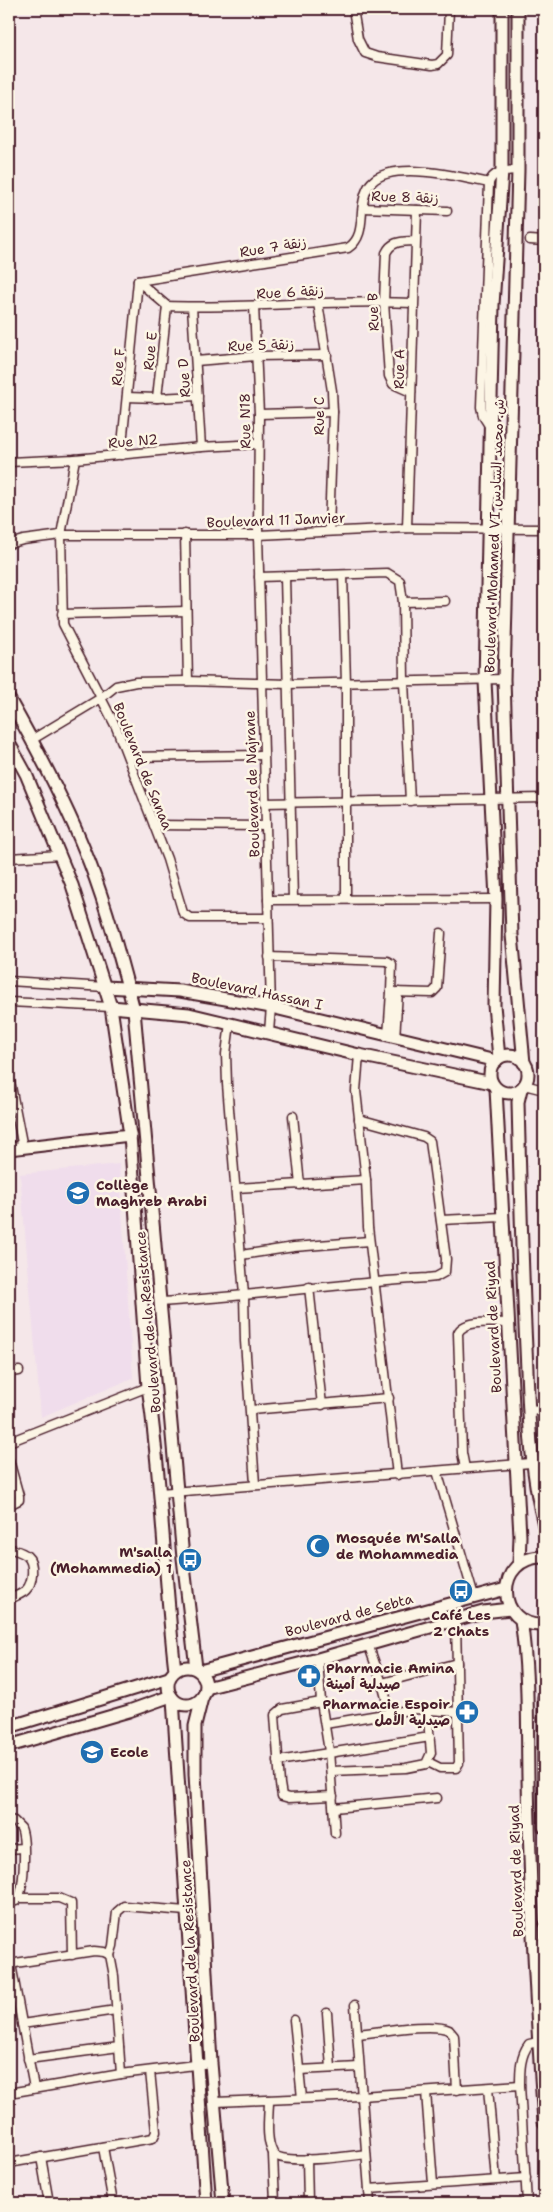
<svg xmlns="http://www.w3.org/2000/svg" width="553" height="2212" viewBox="0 0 553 2212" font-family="'Shantell Sans','Playpen Sans Arabic',sans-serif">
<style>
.built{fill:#f0ddec}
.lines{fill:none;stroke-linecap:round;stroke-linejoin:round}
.street-casing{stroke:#4a1f2b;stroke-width:11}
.secondary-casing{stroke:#4a1f2b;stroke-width:15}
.street{stroke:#fcf5e5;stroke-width:8}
.secondary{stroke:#fcf5e5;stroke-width:11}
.labels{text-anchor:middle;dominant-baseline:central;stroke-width:5;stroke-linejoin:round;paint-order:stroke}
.street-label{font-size:14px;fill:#4a1f2b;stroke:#fcf5e5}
.poi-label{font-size:14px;font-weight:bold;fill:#4a1f2b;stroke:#fcf5e5;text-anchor:start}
</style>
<rect width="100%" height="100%" fill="#f5e7e9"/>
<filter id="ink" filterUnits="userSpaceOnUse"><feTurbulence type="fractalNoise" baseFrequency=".02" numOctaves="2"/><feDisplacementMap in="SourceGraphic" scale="10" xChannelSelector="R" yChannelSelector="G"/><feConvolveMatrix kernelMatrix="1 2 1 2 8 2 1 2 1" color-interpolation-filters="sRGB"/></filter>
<g filter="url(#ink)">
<path class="built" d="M119,1164L133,1378L41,1417L20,1174Z"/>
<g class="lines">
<g class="street-casing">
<g id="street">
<path d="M353,9L358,39L365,53L377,57L432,65L438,64L447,55L449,9"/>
<path d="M363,208L447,211"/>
<path d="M530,240L544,241"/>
<path d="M138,281L348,248C361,240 361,225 362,211C363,201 365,189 372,182C393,160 462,177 489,183"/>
<path d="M138,281L167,306"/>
<path d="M318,303L332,391L333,412L329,530"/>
<path d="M167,306C249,309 331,299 413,303"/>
<path d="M254,306L259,414L258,535L271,1007L269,1032"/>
<path d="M192,307L201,447"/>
<path d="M196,361L256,356L327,355"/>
<path d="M411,392L393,384L389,376L384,302L386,253C392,240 403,242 415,241"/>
<path d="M127,397L157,398L198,396"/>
<path d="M157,398L167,306"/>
<path d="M259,414L333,412"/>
<path d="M490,427L483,416L481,407L489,183C494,170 506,171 518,170"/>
<path d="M121,455L138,281"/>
<path d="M75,459L61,535L63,624L116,727L167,859L183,913L190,918H268"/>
<path d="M9,462L75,459L201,447L258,444"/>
<path d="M407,528L417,210"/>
<path d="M185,534L188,681"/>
<path d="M9,544L23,540L61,535H258L407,528L544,529"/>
<path d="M343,575L346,684V899"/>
<path d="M259,577L387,573L400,581L403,602L404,682L410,801"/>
<path d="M285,577L293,899"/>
<path d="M403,602L445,601"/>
<path d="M62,614L186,611"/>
<path d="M33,739L101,698L116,686L136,682L188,681L288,684L504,679"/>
<path d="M128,757L263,755"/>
<path d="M264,803L544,798"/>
<path d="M154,825L265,826"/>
<path d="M9,858L60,855"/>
<path d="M268,900L496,899"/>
<path d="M269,957L387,961L392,964L391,992L432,993L437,988L441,933"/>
<path d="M9,981L105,987"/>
<path d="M9,1002L111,1007"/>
<path d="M230,1023L226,1054L227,1084L244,1295L245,1341L255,1484"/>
<path d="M388,1036L391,992"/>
<path d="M395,1038L398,992"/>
<path d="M359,1055L356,1091L366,1180L368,1227L397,1475"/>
<path d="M9,1076L23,1148"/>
<path d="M524,1085L544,1090"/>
<path d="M293,1116L300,1185"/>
<path d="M236,1188L366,1180"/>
<path d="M441,1220L502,1217"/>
<path d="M241,1255L294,1247L369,1241"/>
<path d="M309,1287L322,1405"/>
<path d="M161,1302C250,1296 338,1284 427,1278L436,1277L445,1272L446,1259L430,1141L424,1137L359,1119"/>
<path d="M9,1372L19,1371"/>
<path d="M251,1410L389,1398"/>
<path d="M529,1411L544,1410"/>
<path d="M9,1442L148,1387"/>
<path d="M9,1460L19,1496V1500L9,1505"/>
<path d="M465,1468L462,1453L458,1333C464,1319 495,1323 508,1323"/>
<path d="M437,1471L474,1597"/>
<path d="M160,1493L531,1463"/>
<path d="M9,1548C14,1550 23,1552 27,1556C35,1563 33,1583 26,1590C21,1595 14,1596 9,1600"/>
<path d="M368,1644L382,1683L390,1713"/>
<path d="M318,1659L321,1702L329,1751L335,1833"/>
<path d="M382,1683L457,1663"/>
<path d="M321,1702L282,1709L275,1715L280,1784L282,1796L289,1798L333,1796"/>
<path d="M325,1724L414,1709L458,1712"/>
<path d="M278,1761L430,1737"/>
<path d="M428,1762L440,1768H456L459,1763L456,1621"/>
<path d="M331,1771L406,1768L426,1764L431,1753L427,1709"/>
<path d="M334,1808L437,1798"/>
<path d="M9,1820L14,1821L21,1828C26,1840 25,1893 16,1901L9,1903"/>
<path d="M9,1849L23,1848"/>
<path d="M20,1898H59L71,1903L72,1955"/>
<path d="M110,1955L113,1946L117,1912L124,1906L186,1911"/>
<path d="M9,1964L94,1951L104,1952L110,1955L114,1976L121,2074"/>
<path d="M11,1964L34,2088"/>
<path d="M355,2005L370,2203"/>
<path d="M327,2013L331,2068"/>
<path d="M294,2020L302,2098"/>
<path d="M22,2024L116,2010"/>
<path d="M358,2034C378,2032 433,2022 449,2030L454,2036L457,2090"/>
<path d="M28,2059L119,2047"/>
<path d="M299,2070L359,2067"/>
<path d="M488,2088L496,2180"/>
<path d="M426,2092L433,2184"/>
<path d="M9,2093L121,2074L211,2063"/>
<path d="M269,2100C269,2115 265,2139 273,2153C279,2166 351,2156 366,2154"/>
<path d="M216,2102L361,2096L520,2085"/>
<path d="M103,2147L113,2203"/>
<path d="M273,2155L275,2203"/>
<path d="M41,2157L49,2203"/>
<path d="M307,2159L308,2203"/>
<path d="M9,2163L153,2138L156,2132L150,2071"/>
<path d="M369,2189L526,2178"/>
<path d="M527,2203L520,2085C520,2070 520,2056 529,2044L542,2041"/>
</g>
</g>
<g class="secondary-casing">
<g id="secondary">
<path d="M518,9V170L504,679L512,935L524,1063"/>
<path d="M9,699C39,752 68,807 90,864C108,911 121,961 134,1010L183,1558L196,1668"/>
<path d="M9,743L26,774L72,885L111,1007L130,1135L148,1387C162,1481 164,1576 175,1670"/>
<path d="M105,987L180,991L271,1007L496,1061"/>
<path d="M111,1007L189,1014L359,1055L492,1083"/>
<circle cx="509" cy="1074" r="19"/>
<path d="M499,1058L494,1005L496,899L485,681L493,305L502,171V9"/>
<path d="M496,1089L520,1536L519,1564"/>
<path d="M521,1089L518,1102C520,1184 522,1266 526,1348C529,1409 529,1466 544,1525"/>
<path d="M9,1149L130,1135"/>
<path d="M544,1557C493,1556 495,1628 544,1625"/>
<path d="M521,1620C529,1674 527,1724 528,1778C530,1893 536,2008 544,2122"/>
<circle cx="187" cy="1686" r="19"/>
<path d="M200,1671L506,1589"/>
<path d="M206,1688L318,1659L483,1612L510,1609"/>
<path d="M544,1697V1827"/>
<path d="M202,1698L195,1726V1774L211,2063L223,2203"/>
<path d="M173,1699L206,2203"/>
<path d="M9,1727L169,1678"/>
<path d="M9,1746L129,1711L171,1696"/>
</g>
</g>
<use href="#street" class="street"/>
<use href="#secondary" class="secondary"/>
</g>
</g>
<defs>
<g id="school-disc" transform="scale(1.25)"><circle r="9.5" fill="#1f6fb2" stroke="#fcf5e5"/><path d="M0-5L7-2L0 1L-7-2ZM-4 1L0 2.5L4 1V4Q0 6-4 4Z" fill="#fff"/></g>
<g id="mosque-disc" transform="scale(1.25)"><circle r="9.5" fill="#1f6fb2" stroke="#fcf5e5"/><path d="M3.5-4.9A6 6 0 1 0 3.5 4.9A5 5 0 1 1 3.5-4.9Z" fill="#fff"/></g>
<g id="bus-disc" transform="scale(1.25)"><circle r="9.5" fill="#1f6fb2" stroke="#fcf5e5"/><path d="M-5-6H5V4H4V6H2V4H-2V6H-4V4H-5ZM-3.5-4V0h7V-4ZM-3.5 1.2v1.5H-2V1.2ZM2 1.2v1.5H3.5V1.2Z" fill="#fff"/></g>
<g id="pharmacy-disc" transform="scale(1.25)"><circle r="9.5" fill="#1f6fb2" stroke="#fcf5e5"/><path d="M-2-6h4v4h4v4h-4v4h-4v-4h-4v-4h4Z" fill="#fff"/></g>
</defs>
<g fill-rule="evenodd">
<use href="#school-disc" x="78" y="1193"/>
<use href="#mosque-disc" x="318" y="1546"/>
<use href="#bus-disc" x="190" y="1560"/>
<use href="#bus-disc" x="461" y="1591"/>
<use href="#pharmacy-disc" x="309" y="1676"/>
<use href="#pharmacy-disc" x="467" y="1712"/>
<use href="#school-disc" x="92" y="1752"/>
</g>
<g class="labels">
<g class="street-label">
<text transform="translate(405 197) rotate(2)">Rue 8 زنقة</text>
<text transform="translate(273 247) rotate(-9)">Rue 7 زنقة</text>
<text transform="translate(290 292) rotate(-3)">Rue 6 زنقة</text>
<text transform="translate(373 312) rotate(-92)">Rue B</text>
<text transform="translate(261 345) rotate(-2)">Rue 5 زنقة</text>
<text transform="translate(150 351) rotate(-84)">Rue E</text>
<text transform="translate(118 367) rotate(-85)">Rue F</text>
<text transform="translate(399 369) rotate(-89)">Rue A</text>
<text transform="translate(184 378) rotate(-94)">Rue D</text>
<text transform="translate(319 416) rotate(-90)">Rue C</text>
<text transform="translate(245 421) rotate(-91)">Rue N18</text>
<text transform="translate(133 441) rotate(-5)">Rue N2</text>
<text transform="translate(276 520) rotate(-2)">Boulevard 11 Janvier</text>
<text transform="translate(494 536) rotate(-88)">Boulevard Mohamed VI ش. محمد السادس</text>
<text transform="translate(143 766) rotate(68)">Boulevard de Sanaa</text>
<text transform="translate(252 784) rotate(-92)">Boulevard de Najrane</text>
<text transform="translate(257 991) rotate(12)">Boulevard Hassan I</text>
<text transform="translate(148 1322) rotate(-95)">Boulevard de la Resistance</text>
<text transform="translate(493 1327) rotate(-93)">Boulevard de Riyad</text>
<text transform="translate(349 1615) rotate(-15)">Boulevard de Sebta</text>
<text transform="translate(516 1871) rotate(-92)">Boulevard de Riyad</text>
<text transform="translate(190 1951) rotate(-93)">Boulevard de la Resistance</text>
</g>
<g class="poi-label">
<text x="96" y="1185">Collège<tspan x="96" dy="16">Maghreb Arabi</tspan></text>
<text x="336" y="1538">Mosquée M'Salla<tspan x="336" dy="16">de Mohammedia</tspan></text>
<text x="172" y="1552" text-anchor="end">M'salla<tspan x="172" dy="16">(Mohammedia) 1</tspan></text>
<text x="461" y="1615" text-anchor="middle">Café Les<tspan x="461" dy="16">2 Chats</tspan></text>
<text x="326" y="1668">Pharmacie Amina<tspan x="326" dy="16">صيدلية أمينة</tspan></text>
<text x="450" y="1704" text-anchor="end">Pharmacie Espoir<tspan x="450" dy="16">صيدلية الأمل</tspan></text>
<text x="110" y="1752">Ecole</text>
</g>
</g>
<rect width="553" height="2212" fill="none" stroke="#fcf5e5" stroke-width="30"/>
<rect x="15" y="15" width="523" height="2182" fill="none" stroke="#4a1f2b" stroke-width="2" filter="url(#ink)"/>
</svg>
